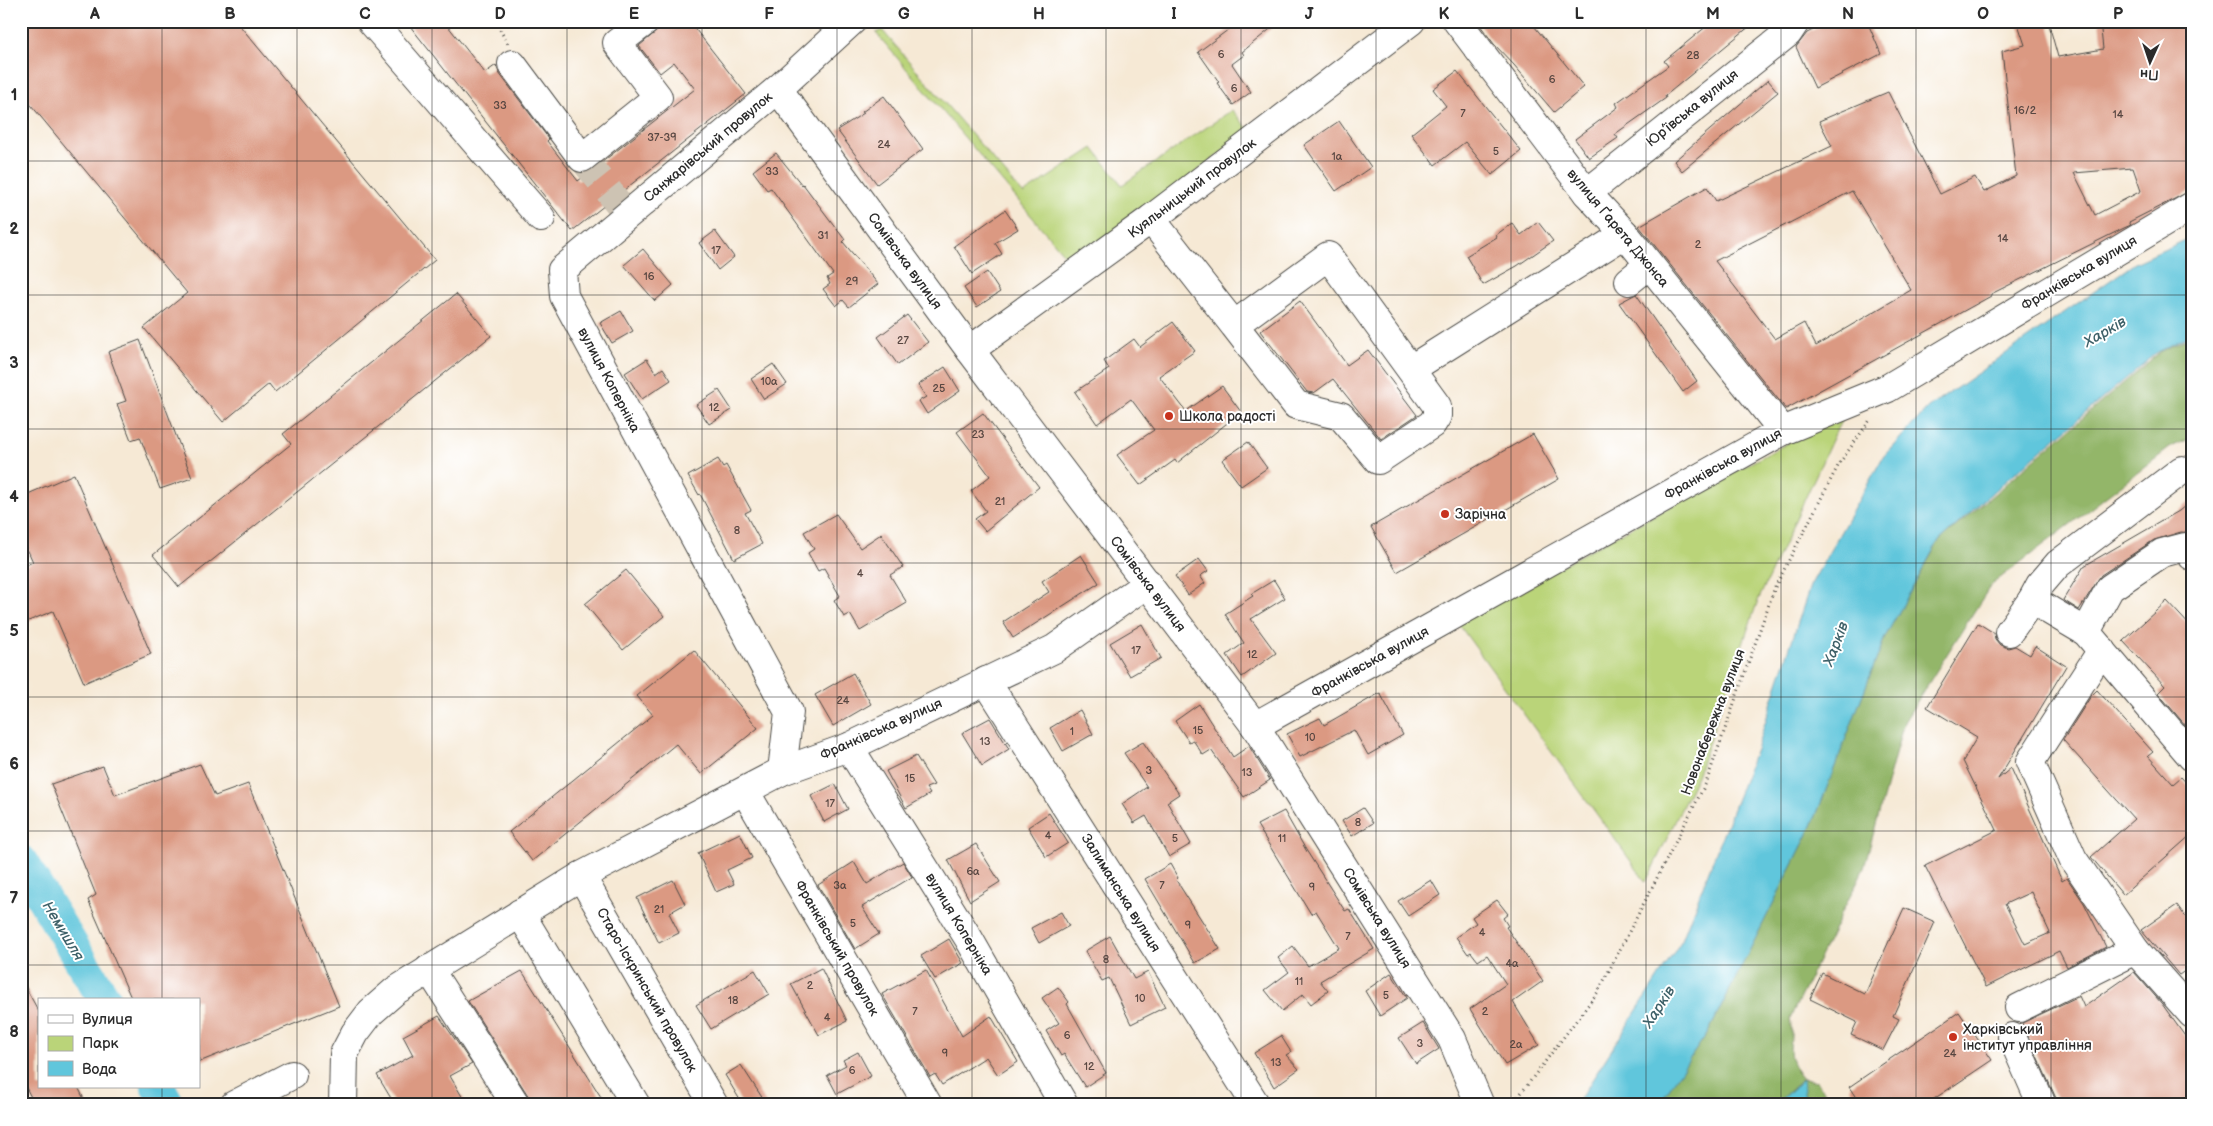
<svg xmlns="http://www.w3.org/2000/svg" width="2213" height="1126" viewBox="0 0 2213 1126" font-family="'Balsamiq Sans',sans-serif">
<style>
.green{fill:#bad479;stroke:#728052}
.forest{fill:#93b669;stroke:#5f704a}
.water{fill:#60c6dc;stroke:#467884}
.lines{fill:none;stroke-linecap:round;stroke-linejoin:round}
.river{stroke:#60c6dc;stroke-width:34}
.building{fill:#db9982;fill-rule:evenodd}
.minor-tunnel{stroke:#cdc3b3;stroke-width:28;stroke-dasharray:28 14;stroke-linecap:butt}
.minor-casing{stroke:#494844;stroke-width:30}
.path{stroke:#494844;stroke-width:3;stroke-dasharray:1 4;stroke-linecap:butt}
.minor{stroke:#fff;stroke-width:28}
.grid{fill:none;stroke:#2b2b2b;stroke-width:1;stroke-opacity:0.55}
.poi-dot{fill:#c8321e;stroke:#fff;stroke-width:2}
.labels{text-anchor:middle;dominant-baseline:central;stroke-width:4;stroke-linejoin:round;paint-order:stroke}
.number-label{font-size:11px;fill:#574641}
.street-label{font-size:14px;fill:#2b2b2b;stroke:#fff}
.poi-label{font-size:14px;fill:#2b2b2b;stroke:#fff;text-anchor:start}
.water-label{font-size:15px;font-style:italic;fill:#3e6169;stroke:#fff}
.neatline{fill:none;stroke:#2b2b2b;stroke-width:2}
.grid-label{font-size:16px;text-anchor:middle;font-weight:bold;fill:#2b2b2b}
</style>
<rect width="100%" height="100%" fill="#fff"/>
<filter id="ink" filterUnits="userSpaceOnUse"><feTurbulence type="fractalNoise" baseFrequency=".02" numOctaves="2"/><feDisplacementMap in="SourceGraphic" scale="10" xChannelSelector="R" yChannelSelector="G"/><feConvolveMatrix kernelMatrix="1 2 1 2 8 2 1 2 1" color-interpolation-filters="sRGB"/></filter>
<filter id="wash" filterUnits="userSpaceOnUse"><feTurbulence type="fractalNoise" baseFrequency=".0096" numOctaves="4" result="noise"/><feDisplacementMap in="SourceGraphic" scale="20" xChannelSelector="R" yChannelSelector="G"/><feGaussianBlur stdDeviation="1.12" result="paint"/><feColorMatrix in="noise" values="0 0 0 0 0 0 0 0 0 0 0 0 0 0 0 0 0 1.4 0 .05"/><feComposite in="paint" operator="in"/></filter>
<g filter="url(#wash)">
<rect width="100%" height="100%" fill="#f6e9d5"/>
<g class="green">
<path d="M882,30L1023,194L1093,148L1122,185L1232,110L1250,131L1073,265L876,33Z"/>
<path d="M1845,412L1757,603L1697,776L1646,882L1457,622Z"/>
</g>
<path class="forest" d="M2192,336V439H2189L2171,447L1991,585L1904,722L1864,868L1790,1018C1795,1047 1781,1052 1803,1079L1817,1081L1832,1105H1805L1802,1079L1779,1101L1768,1105H1658L1710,1029L1812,826L1885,637L1939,541L2161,351Z"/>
<g class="water">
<path d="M2192,237V334L2156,353L1995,490L1938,542L1885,637L1812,826L1710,1029L1658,1105H1576L1682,940L1757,747L1810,586L1883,457L1928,408L2135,263Z"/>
<path d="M1803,1079L1805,1105H1768L1779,1101Z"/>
</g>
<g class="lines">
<g class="river">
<path d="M21,862L105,1000"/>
<path d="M158,1087L168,1105"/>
</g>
</g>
<g id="blocks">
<g class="building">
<path d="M21,21H236L435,260L275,392L269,384L223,422L144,328L187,293L21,93Z"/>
<path d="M406,21H444L485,73L496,65L499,73L549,139L547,141L578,181L695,89L674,62L660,73L639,46L669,21H689L746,94L572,231Z"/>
<path d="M1240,21H1280L1242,52L1244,55L1232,64L1251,92L1233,105L1217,83L1219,82L1198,52Z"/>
<path d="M1477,21H1530L1584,87L1554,112L1514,65L1494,44Z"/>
<path d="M1713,21H1756L1665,96L1666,98L1615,134L1618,138L1589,158L1575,139L1618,107L1616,103L1668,66L1664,61Z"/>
<path d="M1830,21H1867L1881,54L1815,88L1796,47L1807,33Z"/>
<path d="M2017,21H2048L2058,57L2103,49L2100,21H2192V190L2129,222L2131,225L2124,228L1991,294V296L1786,409L1639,226L1707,187L1716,201L1832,146L1819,121L1888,92L1940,194L1975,177L1984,192L2016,176L2002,51L2025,45ZM2133,168L2141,191L2095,215L2074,173ZM1852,191L1911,290L1816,346L1804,323L1775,339L1715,261Z"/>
<path d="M1457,71L1521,151L1492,175L1465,142L1435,165L1411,134L1446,106L1433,89Z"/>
<path d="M1768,80L1778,92L1682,171L1674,161Z"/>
<path d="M884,96L923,149L877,184L837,130L864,113L862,112Z"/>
<path d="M1339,121L1371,167L1336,191L1304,145Z"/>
<path d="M776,153L802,185L803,184L845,240L843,242L878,284L849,307L843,300L836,306L823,289L830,284L827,278L833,274L771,188L767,190L753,171Z"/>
<path d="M1005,210L1018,229L995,243L1002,254L972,274L954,246Z"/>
<path d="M1538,222L1553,241L1517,266L1483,285L1466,256L1497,237L1496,235L1512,223L1521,235Z"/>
<path d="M715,231L734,257L718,270L699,243Z"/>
<path d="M643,249L673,285L655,301L624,265Z"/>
<path d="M987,272L1000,292L977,307L964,288Z"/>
<path d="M456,294L491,336L179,587L153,555L291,444L283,434Z"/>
<path d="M1636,294L1697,381L1683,392L1619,303Z"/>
<path d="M1300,301L1347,365L1368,350L1417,415L1381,439L1333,379L1314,393L1307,392L1260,331Z"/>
<path d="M621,311L633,331L612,343L600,323Z"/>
<path d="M907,315L928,342L898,365L878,337Z"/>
<path d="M1173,322L1195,351L1159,376L1186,411L1222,386L1241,412L1177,463L1175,460L1140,485L1117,455L1154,430L1131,399L1097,424L1075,392L1109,369L1104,361L1134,339L1140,347Z"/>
<path d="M140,340L192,478L160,489L140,437L131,440L117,404L126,401L108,352Z"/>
<path d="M647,359L656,373L663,368L671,380L642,399L625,373Z"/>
<path d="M773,364L787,384L764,399L751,379Z"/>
<path d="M945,367L960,391L927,414L919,401L926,397L918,385Z"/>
<path d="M719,390L732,410L709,424L696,405Z"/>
<path d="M983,413L1039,487L985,531L975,519L986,511L971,491L990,476L957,432Z"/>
<path d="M1533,434L1559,479L1397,572L1371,527Z"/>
<path d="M1248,442L1267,468L1241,486L1222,460Z"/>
<path d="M718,459L723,467L726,465L751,510L745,513L762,544L734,559L700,494L699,495L688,476Z"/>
<path d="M74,474L151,654L84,683L53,611L21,624V567L33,562L21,535V497Z"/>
<path d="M2192,500V533L2181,532L2154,540L2101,575L2079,610L2063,600L2084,566L2179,511Z"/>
<path d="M836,514L860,548L881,534L903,567L890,575L907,603L860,631L850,614L844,617L834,600L840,596L824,568L818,571L808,553L814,549L804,532Z"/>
<path d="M1081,555L1099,583L1013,638L1003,622L1049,592L1042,581Z"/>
<path d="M1199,559L1208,571L1200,576L1205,583L1188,595L1175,576Z"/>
<path d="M626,570L664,616L623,650L585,604Z"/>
<path d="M1274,580L1285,598L1251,619L1276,653L1242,677L1227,655L1244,643L1225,614L1253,596L1251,594Z"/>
<path d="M2167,601L2192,628V733L2158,693L2165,686L2123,641Z"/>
<path d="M1978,623L1994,633L1995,639L2000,645L2008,648L2015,646L2030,655L2035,646L2066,666L1998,779L2011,768L2062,881L2067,878L2084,903L2106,947L2067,967L2059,951L1986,987L1925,866L1997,830L1963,761L1977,737L1927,707ZM2031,892L2050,933L2025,944L2005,904Z"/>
<path d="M1142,624L1161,658L1130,676L1110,643Z"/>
<path d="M694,650L758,728L701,774L676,744L532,861L509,832L653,715L637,696Z"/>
<path d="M853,673L871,704L833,726L815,695Z"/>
<path d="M2097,690L2153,752L2148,756L2173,784L2181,777L2192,789V834L2123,895L2091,857L2134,819L2063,740L2091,696Z"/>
<path d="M1380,693L1403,735L1368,755L1354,730L1300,757L1287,734L1320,718L1324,725Z"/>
<path d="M1199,704L1233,757L1249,746L1270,780L1244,797L1211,750L1203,755L1193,740L1189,742L1175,721Z"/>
<path d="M1080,710L1093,734L1063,751L1050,728Z"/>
<path d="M990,718L1009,749L982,766L962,733Z"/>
<path d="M1143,742L1179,794L1167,802L1191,844L1169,857L1146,816L1134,823L1122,804L1147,787L1124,753Z"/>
<path d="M916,756L934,785L926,788L930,794L906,808L886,771Z"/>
<path d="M200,764L215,796L248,784L339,1006L199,1062V1000H132L88,900L96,895L51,784L103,766L115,795Z"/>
<path d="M835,784L848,809L824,822L811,796Z"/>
<path d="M1363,808L1373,823L1352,836L1342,821Z"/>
<path d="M1284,811L1306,850L1345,911L1349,909L1374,949L1320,981L1328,991L1311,1004L1303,994L1282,1011L1265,990L1289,972L1278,958L1293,946L1308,966L1339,948L1316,911L1311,914L1257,825Z"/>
<path d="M1049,813L1068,843L1046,857L1028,827Z"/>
<path d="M740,833L752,858L727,870L734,884L716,892L698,853Z"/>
<path d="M976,844L1000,882L970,901L948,860Z"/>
<path d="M854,862L867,884L903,862L912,877L862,907L879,934L855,949L818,885Z"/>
<path d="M1170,864L1178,878L1176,880L1220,949L1195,963L1145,879Z"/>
<path d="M673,880L685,904L669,913L679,933L659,943L637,898Z"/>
<path d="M1431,880L1440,895L1408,916L1398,901Z"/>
<path d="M1497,900L1508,914L1503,918L1508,926L1506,927L1543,981L1513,1002L1539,1045L1505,1065L1470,1009L1506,984L1487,955L1478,961L1471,952L1468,954L1456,937L1476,923L1472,917Z"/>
<path d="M2177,905L2192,926V966L2179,975L2141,930Z"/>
<path d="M1904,908L1935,922L1893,1016L1899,1019L1883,1050L1851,1035L1857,1022L1810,999L1822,973L1865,994Z"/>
<path d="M1061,912L1069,926L1039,943L1031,928Z"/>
<path d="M1110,936L1134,979L1148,972L1165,1007L1131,1024L1109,978L1102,981L1085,951Z"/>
<path d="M949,939L963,963L935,979L921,956Z"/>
<path d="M821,968L847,1021L819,1035L791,984Z"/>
<path d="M755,970L769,994L711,1029L696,1005Z"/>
<path d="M926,970L962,1036L991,1016L1018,1062L998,1075L986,1057L942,1085L935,1074L930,1077L882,994Z"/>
<path d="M522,971L606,1105H532L529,1097L468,1001Z"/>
<path d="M2134,972L2162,1004L2192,1046V1105H2059L2022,1023L2079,996L2084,1007Z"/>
<path d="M1391,973L1407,998L1380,1016L1365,991Z"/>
<path d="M21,979L39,1012V1087H78L87,1105H35L21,1078Z"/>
<path d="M1058,987L1069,1002L1067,1004L1106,1073L1085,1087L1064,1054L1061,1056L1046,1031L1059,1023L1042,998Z"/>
<path d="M1959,1012L1992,1060L1925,1105H1861L1849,1087Z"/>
<path d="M439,1016L472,1064L450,1076L467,1105H395L377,1075L413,1055L403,1036Z"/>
<path d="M1423,1023L1439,1049L1416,1064L1399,1038Z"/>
<path d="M1281,1036L1291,1052L1286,1055L1299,1069L1274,1087L1254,1053Z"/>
<path d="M858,1052L871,1076L837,1094L827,1075L846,1065L843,1060Z"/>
<path d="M741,1065L767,1105H743L725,1075Z"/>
</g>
</g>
</g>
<g filter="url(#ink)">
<use href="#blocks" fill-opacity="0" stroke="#494844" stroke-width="1"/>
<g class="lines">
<path class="minor-tunnel" d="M582,158L627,214"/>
<g class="minor-casing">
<g id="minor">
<path d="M371,21L541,218"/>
<path d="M1457,21L1587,193L1625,234L1783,431"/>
<path d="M512,64L582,158L658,97L617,43L646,21"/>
<path d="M778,89L970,350L1255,726L1452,1039L1480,1105"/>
<path d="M1587,193L1788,33L1796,21"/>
<path d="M1151,219L1234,325L1328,256L1437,406V416L1432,424L1378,460L1341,416L1296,405L1234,325"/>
<path d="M1629,281L1649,265"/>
<path d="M970,350L1151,219L1411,21"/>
<path d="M1411,369L1625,234"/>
<path d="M2032,600L2086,632L2192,757"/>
<path d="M2009,632L2032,600L2040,585L2058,564L2182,470"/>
<path d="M2086,632L2110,588L2162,553L2185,547L2192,556"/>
<path d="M2102,650L2030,762L2073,859L2135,950"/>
<path d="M986,681L1256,1105"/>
<path d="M1255,726L1783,431L1888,388L2192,206"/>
<path d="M849,747L969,939L1064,1105"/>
<path d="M782,771L789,712L564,296L562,270L778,89L852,21"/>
<path d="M745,791L928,1105"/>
<path d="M581,876L714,1105"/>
<path d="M520,913L636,1105"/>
<path d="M429,969L516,1105"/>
<path d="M2019,1008L2135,950L2192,1014"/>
<path d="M2012,1037L2042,1105"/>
<path d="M234,1105L292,1075"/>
<path d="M343,1105L344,1054L355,1033L371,1012L395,991L581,876L782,771L849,747L1054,649L1148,583"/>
</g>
</g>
<g class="path">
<path d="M495,21L508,44"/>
<path d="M1512,1105L1598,992L1706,783L1775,587L1839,464L1870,420"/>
</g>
<use href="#minor" class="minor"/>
</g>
</g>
<path class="grid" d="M162,21V1000M297,21V1105M432,21V1105M567,21V1105M702,21V1105M837,21V1105M972,21V1105M1106,21V1105M1241,21V1105M1376,21V1105M1511,21V1105M1646,21V1105M1781,21V1105M1916,21V1105M2051,21V1105M21,161H2192M21,295H2192M21,429H2192M21,563H2192M21,697H2192M21,831H2192M21,965H2192M162,1087V1105"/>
<g class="poi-dot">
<circle cx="1169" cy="416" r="5"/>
<circle cx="1445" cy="514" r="5"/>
<circle cx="1953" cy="1037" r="5"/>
</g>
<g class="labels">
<g class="number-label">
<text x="1221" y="54">6</text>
<text x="1693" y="55">28</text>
<text x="1552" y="79">6</text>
<text x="1234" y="88">6</text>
<text x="500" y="105">33</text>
<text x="2025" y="110">16/2</text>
<text x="1463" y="113">7</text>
<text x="2118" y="114">14</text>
<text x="662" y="137">37-39</text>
<text x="884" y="144">24</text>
<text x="1496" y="151">5</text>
<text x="1337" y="156">1а</text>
<text x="772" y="171">33</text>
<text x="823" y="235">31</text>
<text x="2003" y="238">14</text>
<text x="1698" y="244">2</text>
<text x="716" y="250">17</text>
<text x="649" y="276">16</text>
<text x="852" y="281">29</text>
<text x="903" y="340">27</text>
<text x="769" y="381">10а</text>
<text x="939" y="388">25</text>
<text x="714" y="407">12</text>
<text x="978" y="434">23</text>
<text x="1000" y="501">21</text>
<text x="737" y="530">8</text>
<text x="860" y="573">4</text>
<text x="1136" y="650">17</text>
<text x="1252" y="654">12</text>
<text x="843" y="700">24</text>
<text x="1198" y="730">15</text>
<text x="1072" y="731">1</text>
<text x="1310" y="737">10</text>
<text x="985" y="741">13</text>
<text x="1149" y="770">3</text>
<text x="1247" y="772">13</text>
<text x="910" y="778">15</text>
<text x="830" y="803">17</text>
<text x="1358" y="822">8</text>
<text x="1048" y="835">4</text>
<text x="1175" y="838">5</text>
<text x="1282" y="838">11</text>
<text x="973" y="871">6а</text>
<text x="840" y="885">3а</text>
<text x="1162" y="885">7</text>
<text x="1312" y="887">9</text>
<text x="659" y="909">21</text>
<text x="853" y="923">5</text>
<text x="1188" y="925">9</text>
<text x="1482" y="932">4</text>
<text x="1348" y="936">7</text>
<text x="1106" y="959">8</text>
<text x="1512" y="963">4а</text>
<text x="1299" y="981">11</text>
<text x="810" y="985">2</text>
<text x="1386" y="995">5</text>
<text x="1140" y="998">10</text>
<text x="733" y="1000">18</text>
<text x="915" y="1011">7</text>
<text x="1485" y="1011">2</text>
<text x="827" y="1017">4</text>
<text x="1067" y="1035">6</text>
<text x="1420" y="1043">3</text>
<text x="1516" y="1044">2а</text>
<text x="945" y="1053">9</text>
<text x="1950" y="1053">24</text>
<text x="1276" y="1062">13</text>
<text x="1089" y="1066">12</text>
<text x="852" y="1070">6</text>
</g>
<g class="street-label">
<text transform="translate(1692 108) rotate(-39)">Юр’ївська вулиця</text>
<text transform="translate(708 147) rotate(-40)">Санжарівський провулок</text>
<text transform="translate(1192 188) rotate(-37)">Куяльницький провулок</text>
<text transform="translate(1618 228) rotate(50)">вулиця Ґарета Джонса</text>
<text transform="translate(905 261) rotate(54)">Сомівська вулиця</text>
<text transform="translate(2079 273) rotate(-31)">Франківська вулиця</text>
<text transform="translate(609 380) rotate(62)">вулиця Коперніка</text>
<text transform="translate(1723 464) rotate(-29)">Франківська вулиця</text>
<text transform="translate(1148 584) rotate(53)">Сомівська вулиця</text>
<text transform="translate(1370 662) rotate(-29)">Франківська вулиця</text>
<text transform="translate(1713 722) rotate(-69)">Новонабережна вулиця</text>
<text transform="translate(881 729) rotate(-24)">Франківська вулиця</text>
<text transform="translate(1121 893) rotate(58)">Залиманська вулиця</text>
<text transform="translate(1377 918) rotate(58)">Сомівська вулиця</text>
<text transform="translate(959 924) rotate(59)">вулиця Коперніка</text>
<text transform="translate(837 948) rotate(60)">Франківський провулок</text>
<text transform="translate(647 990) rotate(60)">Старо-Іскринський провулок</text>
</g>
<g class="poi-label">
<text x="1179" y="416">Школа радості</text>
<text x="1455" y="514">Зарічна</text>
<text x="1963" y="1029">Харківський<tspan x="1963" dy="16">інститут управління</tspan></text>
</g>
<g class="water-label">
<text transform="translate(2105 332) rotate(-30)">Харків</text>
<text transform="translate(1836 644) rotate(-69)">Харків</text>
<text transform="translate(63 931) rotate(59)">Немишля</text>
<text transform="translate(1659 1007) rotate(-57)">Харків</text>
</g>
</g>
<rect width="2213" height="1126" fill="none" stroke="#fff" stroke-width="55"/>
<rect x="38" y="998" width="162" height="90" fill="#ffffff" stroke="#aaaaaa"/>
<rect x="48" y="1015" width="25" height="8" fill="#ffffff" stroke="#aaaaaa"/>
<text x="82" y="1024" font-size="15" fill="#2b2b2b">Вулиця</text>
<rect x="48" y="1036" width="25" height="15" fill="#bad479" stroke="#aaaaaa"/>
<text x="82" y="1048" font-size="15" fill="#2b2b2b">Парк</text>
<rect x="48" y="1061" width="25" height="15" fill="#60c6dc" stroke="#aaaaaa"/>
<text x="82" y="1074" font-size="15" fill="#2b2b2b">Вода</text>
<g transform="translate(2150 62) rotate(183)" stroke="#ffffff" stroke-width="4" paint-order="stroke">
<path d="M0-4L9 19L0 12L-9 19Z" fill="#2b2b2b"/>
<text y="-8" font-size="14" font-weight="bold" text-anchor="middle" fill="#2b2b2b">Пн</text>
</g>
<rect x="28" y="28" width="2158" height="1070" class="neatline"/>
<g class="grid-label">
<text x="95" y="19">A</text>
<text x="230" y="19">B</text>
<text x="365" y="19">C</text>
<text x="500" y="19">D</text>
<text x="634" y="19">E</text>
<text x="769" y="19">F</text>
<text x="904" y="19">G</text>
<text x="1039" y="19">H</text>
<text x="1174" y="19">I</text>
<text x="1309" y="19">J</text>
<text x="1444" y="19">K</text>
<text x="1579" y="19">L</text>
<text x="1713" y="19">M</text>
<text x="1848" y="19">N</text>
<text x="1983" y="19">O</text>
<text x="2118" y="19">P</text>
<text x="14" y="100">1</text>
<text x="14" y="234">2</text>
<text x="14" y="368">3</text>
<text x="14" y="502">4</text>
<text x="14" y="636">5</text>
<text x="14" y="769">6</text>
<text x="14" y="903">7</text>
<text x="14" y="1037">8</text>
</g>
</svg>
